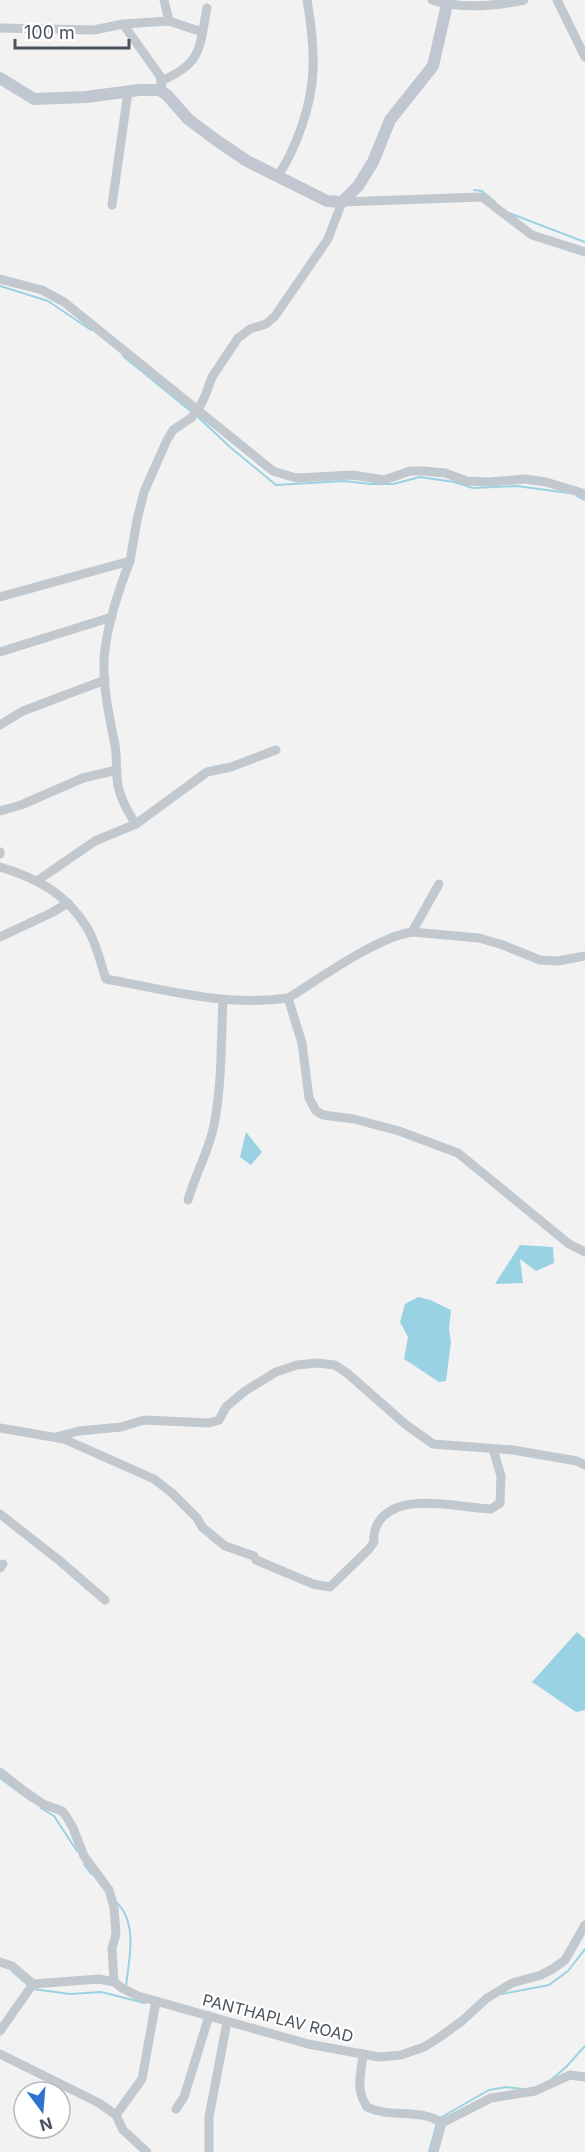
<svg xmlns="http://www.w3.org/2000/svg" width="585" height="2152" viewBox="0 0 585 2152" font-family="Inter,sans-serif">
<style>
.water{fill:#99d2e2}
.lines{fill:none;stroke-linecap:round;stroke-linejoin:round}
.stream{stroke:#99d2e2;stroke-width:2}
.street{stroke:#c1c8ce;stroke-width:9}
.secondary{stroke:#c0c7d0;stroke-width:12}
.labels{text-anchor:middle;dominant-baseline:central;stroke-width:4.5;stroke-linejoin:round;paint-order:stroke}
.street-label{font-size:16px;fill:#4b545d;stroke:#fff}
</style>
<rect width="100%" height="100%" fill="#f3f2f2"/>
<g class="water">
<path d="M246,1132L262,1152L251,1165L240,1157Z"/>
<path d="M520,1245L553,1247L554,1263L536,1271L520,1259L523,1283L495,1284Z"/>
<path d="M418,1297L430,1300L451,1310L449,1329L451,1342L446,1381L439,1382L404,1359L408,1337L400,1322L405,1304Z"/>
<path d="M577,1632L585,1639V1710L576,1712L532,1682Z"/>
</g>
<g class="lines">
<g class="stream">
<path d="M474,190L482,191L495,202"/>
<path d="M509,213L585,242"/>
<path d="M0,286L48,301L91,330"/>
<path d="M123,356L193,413"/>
<path d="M198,417L230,447L276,485L344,481L371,484H393L420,477L454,482L473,488L517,486L569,493"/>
<path d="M577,496L585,500"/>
<path d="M0,1778L31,1801"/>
<path d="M41,1808L54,1816L77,1851"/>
<path d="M84,1864L91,1874"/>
<path d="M117,1903C138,1923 129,1961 126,1986"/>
<path d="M13,1972L29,1986"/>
<path d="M33,1989L70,1994L101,1992L145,2003"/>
<path d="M502,1994L549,1985L568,1971L585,1949"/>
<path d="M552,2079L566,2067L585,2046"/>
<path d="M440,2118L489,2090L506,2087L522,2089"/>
<path d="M429,2152L437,2123"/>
</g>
<g class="street">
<path d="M164,0L169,21"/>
<path d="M432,0C460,9 495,6 524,0"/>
<path d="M557,0L585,57"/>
<path d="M123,24L160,76L162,87"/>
<path d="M0,28L94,30L123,24L169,21L202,32"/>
<path d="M161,81C203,63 199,48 207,8"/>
<path d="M277,177C296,150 312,104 313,70C314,47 311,23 307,0"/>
<path d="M112,205L128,92"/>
<path d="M0,279L42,290L64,302L273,471L296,478L353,475L384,480L410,471H424L445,473L467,481L489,482L525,479L546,482L585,494"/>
<path d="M130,561L137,520L144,492L167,440L173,430L191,418L198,410L205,396L212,377L238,338L250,329L266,324L275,316L328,239L342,202L482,197L532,235L585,252"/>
<path d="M0,597L130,561C119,589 109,619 105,649C101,679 109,716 115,745C117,756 116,767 117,778C118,794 127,811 136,824"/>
<path d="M0,652L112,617"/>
<path d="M0,725L23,711L105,680"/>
<path d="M0,811L21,805L83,778L117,770"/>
<path d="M0,852V854"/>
<path d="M0,867C37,878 65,893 86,926C96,941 100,962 106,979C166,990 227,1007 288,998C321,978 375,938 412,932L479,938L503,945L540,960L558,961L585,956"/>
<path d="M37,881L95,841L136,824L207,772L231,767L276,750"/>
<path d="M412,932L439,884"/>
<path d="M0,937L51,913L68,903"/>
<path d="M288,998L302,1043L309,1098L316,1111L323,1115L354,1119L399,1131L458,1153L569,1244L585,1252"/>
<path d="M188,1200C195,1175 209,1151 214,1125C222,1085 221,1041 223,1000"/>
<path d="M0,1428L64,1439L154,1479L172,1493L197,1518L202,1527L225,1546L254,1556L256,1560L313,1584L330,1587L369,1549L374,1542C373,1533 375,1527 380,1520C402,1491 460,1508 491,1509L500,1503L501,1476L493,1449"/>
<path d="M56,1437L79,1431L121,1427L144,1420L209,1423L219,1420L226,1407L245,1391L276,1372L297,1365L317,1363L335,1365L347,1373L405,1424L433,1444L513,1450L577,1461L585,1465"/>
<path d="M0,1514L60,1561L105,1600"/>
<path d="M0,1568L3,1564"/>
<path d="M0,1772L24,1791L43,1804L62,1811L66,1816L73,1828L84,1856L109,1890L114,1907L116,1934L112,1948L114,1982"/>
<path d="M0,1962L12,1966L33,1984"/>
<path d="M33,1984L99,1979L114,1982L122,1988L138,1996L308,2044L379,2057L401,2055L424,2047L440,2037L462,2021L487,1998L512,1983L541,1975L554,1968L565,1960L585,1925"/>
<path d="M0,2031L33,1984"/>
<path d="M0,2054L99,2103L116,2115L123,2130L147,2152"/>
<path d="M363,2054C361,2076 355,2088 367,2107C391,2119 418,2107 442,2123"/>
<path d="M176,2109L184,2097L209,2016"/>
<path d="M116,2115L142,2079L156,2001"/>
<path d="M442,2123L491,2098L535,2091L570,2075L585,2077"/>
<path d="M209,2152V2117L227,2022"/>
<path d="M434,2152L442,2123"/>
</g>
<path class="secondary" d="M0,78L34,99L86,97L139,90H159L167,95L188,119L216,140L247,161L327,201L342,202L358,186L373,162L390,120L433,66L448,0"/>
</g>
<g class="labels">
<g class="street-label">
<text transform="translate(278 2018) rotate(14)">PANTHAPLAV ROAD</text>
</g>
</g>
<g transform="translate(42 2110) rotate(164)"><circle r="28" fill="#ffffff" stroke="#b7bbbe" stroke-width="1.5"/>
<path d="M0-4.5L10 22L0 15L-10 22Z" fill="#3073cf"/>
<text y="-9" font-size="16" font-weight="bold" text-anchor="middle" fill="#4b545d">N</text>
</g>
<path d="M15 39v9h114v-9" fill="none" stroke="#4b545d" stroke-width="3"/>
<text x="24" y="39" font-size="18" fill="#4b545d" stroke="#ffffff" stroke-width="4.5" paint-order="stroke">100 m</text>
</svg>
